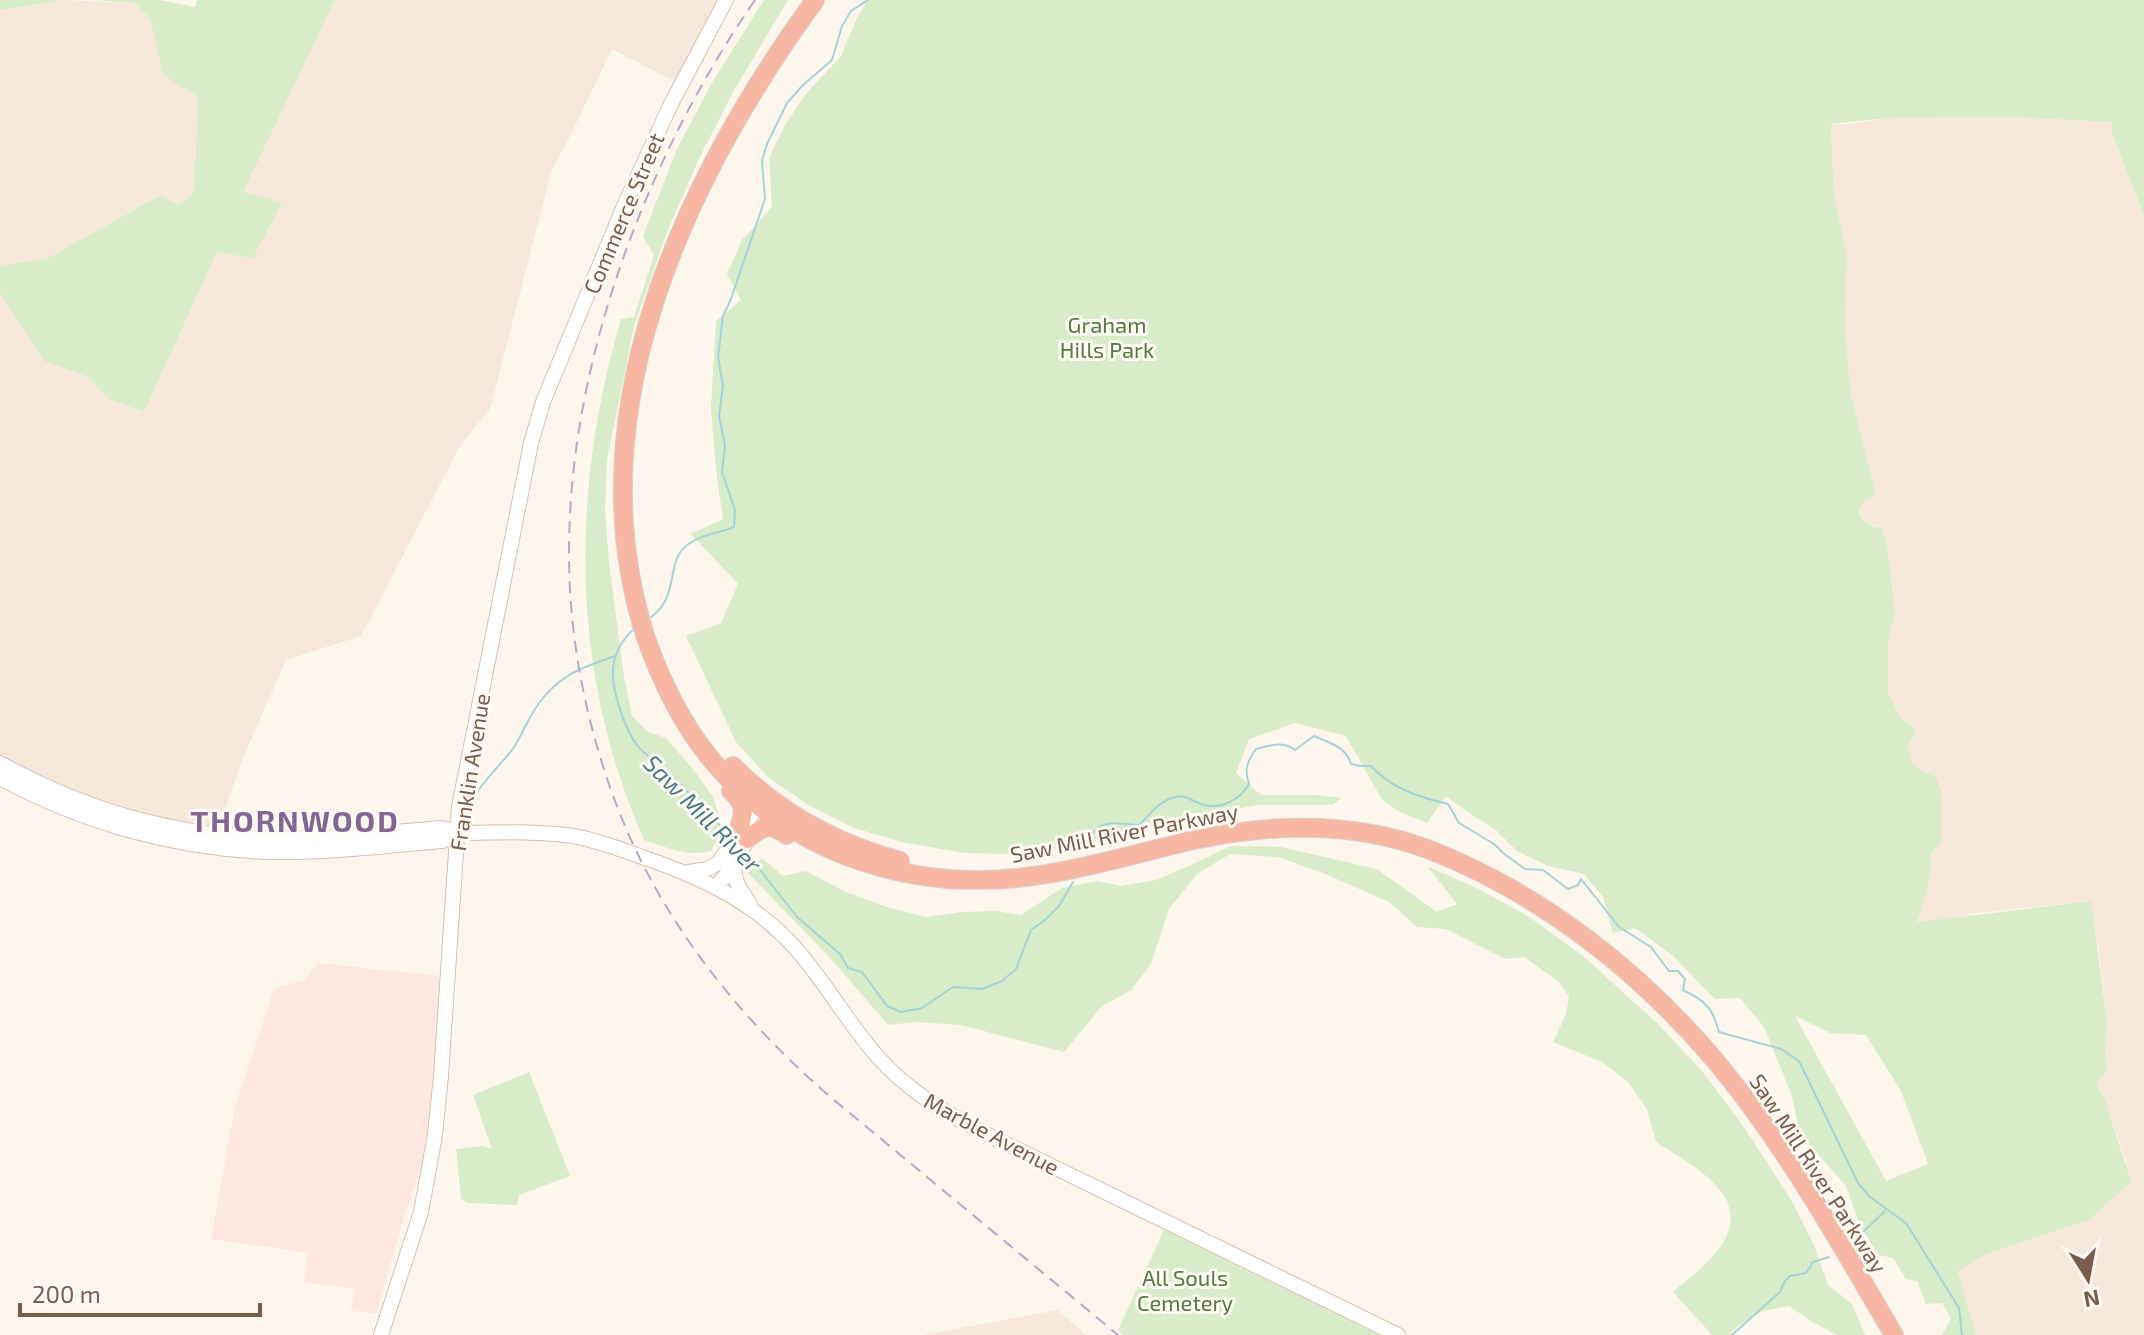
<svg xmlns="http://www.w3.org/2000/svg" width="2144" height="1335" viewBox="0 0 2144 1335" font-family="'Exo 2',sans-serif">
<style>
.residential{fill:#f5e8da}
.commercial{fill:#fde8e0}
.green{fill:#d8ecc9;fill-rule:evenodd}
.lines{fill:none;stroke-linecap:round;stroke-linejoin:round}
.stream{stroke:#a5d3da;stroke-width:2}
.secondary-casing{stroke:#d6c0b0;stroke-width:16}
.highway-casing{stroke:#dad1cd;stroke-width:20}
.secondary{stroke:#fff;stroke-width:14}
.highway{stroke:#f7b7a3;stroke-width:18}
.rail{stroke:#b9a8c9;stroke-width:2;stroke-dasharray:12 8;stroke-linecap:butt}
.labels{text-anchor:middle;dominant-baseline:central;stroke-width:6;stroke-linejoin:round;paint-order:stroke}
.street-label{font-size:22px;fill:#7a5c4d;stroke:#fffaf3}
.park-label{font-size:22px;fill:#537a41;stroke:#fffaf3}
.water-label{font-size:24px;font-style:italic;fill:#437c86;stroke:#fffaf3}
.district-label{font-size:30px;font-weight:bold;letter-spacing:2px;fill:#846695;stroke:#fffaf3}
</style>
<rect width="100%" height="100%" fill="#fdf6ec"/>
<g class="residential">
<path d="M65,0L135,3L150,19L163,75L198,97L194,192L179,206L159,195L46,259L4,265L0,267V10Z"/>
<path d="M335,0H719L676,82L612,49L570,136L552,169L490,409L461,444L361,636L286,660L242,760L219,826L188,822L157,816L90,796L49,779L0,754V293L44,361L88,377L109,399L144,412L217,252L281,203L242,192Z"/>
<path d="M2015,117L2113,122L2112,135L2144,216V1335H1976L1958,1271L1989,1253L2089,1220L2126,1162L2105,1099L2096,1085L2107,1069L2105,1050L2107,1020L2100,959L2090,901L1977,913L1950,919L1917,922L1931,869L1930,856L1942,839L1935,776L1917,769L1910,760L1908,744L1917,731L1900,717L1888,694V640L1895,612L1888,551L1882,528L1868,524L1860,513V505L1865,499L1876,495L1851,396L1845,330L1847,254L1834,195L1831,124H1848L1888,118Z"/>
<path d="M1057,1310L1086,1335H924Z"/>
</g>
<path class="commercial" d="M318,963L439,976L438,1062L425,1158L406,1211L376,1313L350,1311L355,1289L304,1282L308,1253L211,1239L235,1106L273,992L280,986L303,981Z"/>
<g class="green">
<path d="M0,0H65L0,10Z"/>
<path d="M94,0H160L195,7L197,0H335L243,192L282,203L253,258L217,252L144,412L109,399L88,377L44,361L0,293V267L3,265L46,259L160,195L179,205L194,192L198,97L163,75L150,19L135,3Z"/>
<path d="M764,0H788L733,92L699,159L667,232L634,326L607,460L605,510L609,562L624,677L632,716L648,732L666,738L692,768L713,797L718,812L717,839L711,851C686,857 668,848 644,840C570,672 570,494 621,319L634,317L654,255L643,236L676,151L713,81Z"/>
<path d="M868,0H2144V216L2112,134V122L2015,117L1888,118L1831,124L1834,195L1847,254L1845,330L1851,396L1876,495C1861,500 1851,512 1869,524C1872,527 1878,527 1882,528L1888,551L1895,612L1888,640V693L1900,717L1917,731L1908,744C1911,767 1914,768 1935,776L1941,790L1942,840L1930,856L1931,869L1927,892L1917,922L2091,901L2107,1020L2105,1050L2107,1069L2096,1085L2105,1099L2131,1182L2089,1220L1989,1253L1958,1271L1976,1335H1942L1951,1318L1942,1303L1926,1304L1917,1281L1906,1279L1893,1258L1879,1255L1860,1226L1846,1186L1800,1134L1792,1096L1764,1027L1740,998L1715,999L1672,955L1635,928L1613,933L1603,897L1584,874L1548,866L1517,851L1496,830L1466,811L1446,796L1427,823L1400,812L1382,800L1346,736L1295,723L1249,739L1236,773L1261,795H1316L1341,798L1332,805H1258L1169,821L1060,848L1011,854L964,853L902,842L854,828L810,806L769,778L736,742L686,636L721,623L738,584L691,534L723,519L716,470L711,408L716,321L741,300L727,274L742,240L772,207L769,158L785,125L805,95L841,56L857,18ZM1795,1016L1830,1033L1866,1035L1901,1091L1928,1164L1886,1181Z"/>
<path d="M1231,846L1281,847L1377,869L1437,912L1457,904L1428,867L1475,887L1528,916L1582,955L1658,1024L1703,1072L1746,1130L1793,1203L1814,1245L1828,1285L1852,1304L1865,1335H1838L1814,1323L1789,1306L1763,1311L1738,1326L1729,1335H1712L1673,1292C1686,1281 1700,1270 1711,1258C1764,1202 1698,1169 1656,1142L1647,1109L1628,1082L1602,1062L1553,1042L1566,1014L1569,996L1558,981L1524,957L1505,959L1446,929L1417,927L1389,902L1323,873L1278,857L1230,854L1197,874L1169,909L1151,964L1131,990L1101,1007L1064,1052L961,1025L916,1022L888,1025L832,960L748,873L762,858L783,876L806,871L848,893L890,908L926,917L962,912L995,911L1021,915L1062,888L1098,881L1121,886L1156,880L1184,868Z"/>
<path d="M529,1072L570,1176L519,1195L517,1205L467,1203L461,1199L456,1149L483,1146L492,1149L473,1095Z"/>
<path d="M1164,1230L1379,1335H1124L1118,1330Z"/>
</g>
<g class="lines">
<g class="stream">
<path d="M651,617C680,597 665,562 687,545C702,534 717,534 734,527L735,510L722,472L725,445L719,416L723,386L718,357L723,316L731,299L765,199L762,161L767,144L787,103L803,85L832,60L842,26L851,11L868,0"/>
<path d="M636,627C605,654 610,683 623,718C627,727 630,737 637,745C644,755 657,761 665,769C688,791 709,814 730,836"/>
<path d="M466,810C478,786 496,770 512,750C522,736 527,720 537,706C558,675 581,668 615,656"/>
<path d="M1085,844C1099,818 1112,823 1139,825C1150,815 1157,803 1172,798C1185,793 1189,800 1201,804C1219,811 1240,800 1249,784C1244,769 1247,762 1256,749C1270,746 1282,740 1295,750L1314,736C1329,743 1346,746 1351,764L1360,766H1371C1392,789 1419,797 1448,804L1459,823L1494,844L1503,853L1525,869L1543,870L1568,889L1578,885L1581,879L1619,927L1651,947L1669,971H1678L1685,979L1683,990C1706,1001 1712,1007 1719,1032L1781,1049L1799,1061L1858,1183L1870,1197L1906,1223L1959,1308L1962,1335"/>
<path d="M746,852L797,917L840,954L848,968L862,972L887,1006L901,1012L922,1008L953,987L982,989L1002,981L1016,969L1031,930L1045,920L1059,906L1073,882"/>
<path d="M1860,1235L1885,1211"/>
<path d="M1732,1335L1780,1292L1785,1281L1790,1276L1806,1273L1813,1262L1829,1257"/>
</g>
<g class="secondary-casing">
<g id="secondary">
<path d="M0,763C80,808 171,835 263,838C322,840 382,833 441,828L451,830L456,834"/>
<path d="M0,778C83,823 176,849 270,852C327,853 385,846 442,841L456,834L463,833C499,832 537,831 573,836C597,840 620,849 642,857C701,877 755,902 797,950C826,983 848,1023 877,1056C906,1089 942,1111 980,1131L1398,1335"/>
<path d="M735,861C732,880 740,889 750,904"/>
<path d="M689,872L707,869L718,863L764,797"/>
<path d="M716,886L724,878L753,831"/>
<path d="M381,1335L421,1212L435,1135L441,1076L459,807L531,443L543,402L624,206L671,104L726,0"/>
</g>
</g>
<g class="highway-casing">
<g id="highway">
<path d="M815,0C685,179 573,414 646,638C661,681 681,722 710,758C769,830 855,871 948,879C1036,886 1110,859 1194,840C1273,823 1354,821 1430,850C1540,893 1637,969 1713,1058C1784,1142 1838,1240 1894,1335"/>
<path d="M733,766C779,813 838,844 900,861"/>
<path d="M731,791C747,805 744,813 738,832"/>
<path d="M747,839C763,826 770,823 787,835"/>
</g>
</g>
<use href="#secondary" class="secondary"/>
<use href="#highway" class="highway"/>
<path class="rail" d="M755,0C641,165 559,386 570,589C574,667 593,747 622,819C667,928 740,1018 828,1095L1118,1335"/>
</g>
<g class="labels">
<g class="street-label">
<text transform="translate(623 213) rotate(-67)">Commerce Street</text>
<text transform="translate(469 772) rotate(-81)">Franklin Avenue</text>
<text transform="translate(1124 832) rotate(-11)">Saw Mill River Parkway</text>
<text transform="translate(992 1133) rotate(28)">Marble Avenue</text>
<text transform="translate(1819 1173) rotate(57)">Saw Mill River Parkway</text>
</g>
<g class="park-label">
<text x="1107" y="324">Graham<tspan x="1107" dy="25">Hills Park</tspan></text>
<text x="1185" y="1277">All Souls<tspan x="1185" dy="25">Cemetery</tspan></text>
</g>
<g class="water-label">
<text transform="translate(703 813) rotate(45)">Saw Mill River</text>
</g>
<g class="district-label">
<text x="295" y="820">THORNWOOD</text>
</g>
</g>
<g transform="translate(2088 1279) rotate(169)" stroke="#fffaf3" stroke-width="6" paint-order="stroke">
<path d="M0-6L14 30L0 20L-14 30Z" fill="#7a5c4d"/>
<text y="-12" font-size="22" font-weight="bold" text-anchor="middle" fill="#7a5c4d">N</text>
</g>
<path d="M20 1303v12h240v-12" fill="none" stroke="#7a5c4d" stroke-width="4"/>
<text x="32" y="1303" font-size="24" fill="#7a5c4d" stroke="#fffaf3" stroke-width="6" paint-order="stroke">200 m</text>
</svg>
